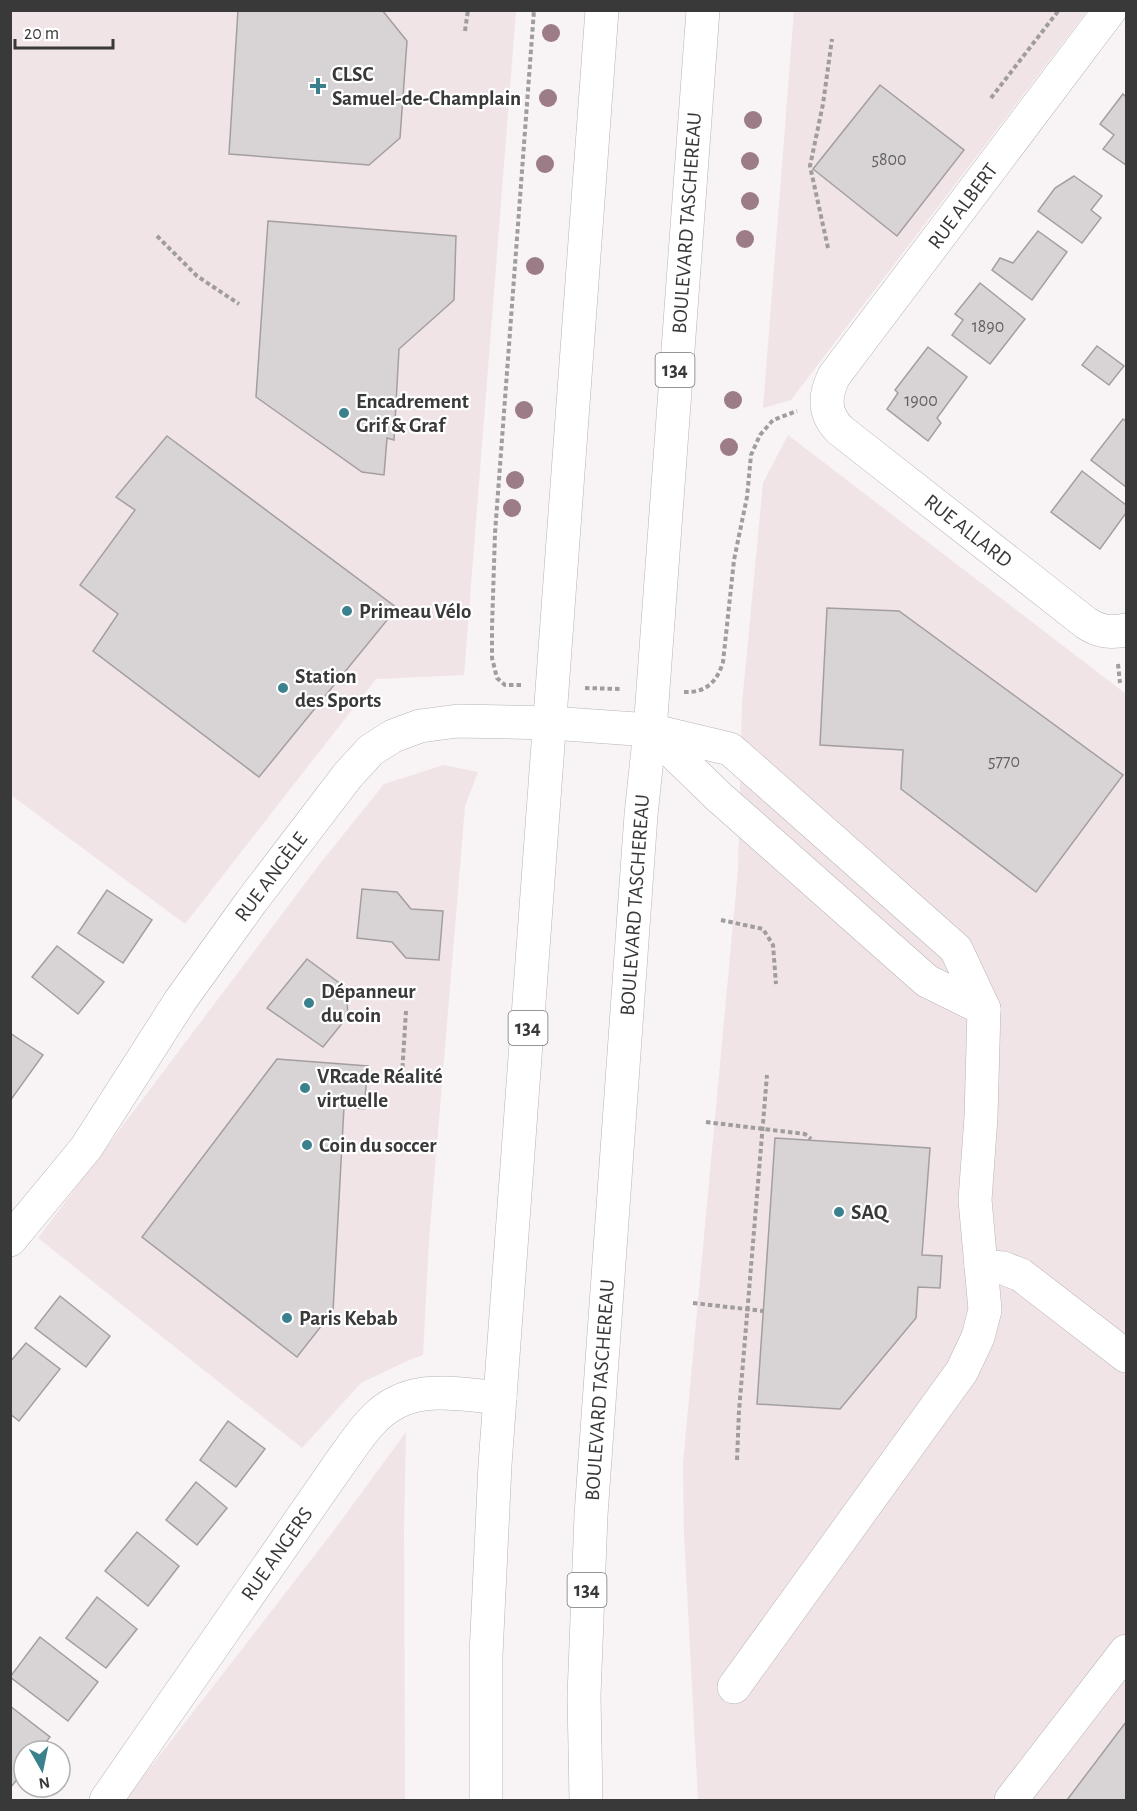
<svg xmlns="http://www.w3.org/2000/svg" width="1137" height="1811" viewBox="0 0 1137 1811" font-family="'Alegreya Sans',sans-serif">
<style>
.built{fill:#f1e4e7}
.building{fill:#d8d3d4;stroke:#a39fa0;stroke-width:1.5}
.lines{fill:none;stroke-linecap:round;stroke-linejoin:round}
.minor-casing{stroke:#b8b4b5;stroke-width:34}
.major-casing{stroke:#b8b4b5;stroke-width:34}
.path{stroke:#a09d9d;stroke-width:4;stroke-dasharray:4.5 3;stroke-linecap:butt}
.minor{stroke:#fff;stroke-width:33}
.major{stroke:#fff;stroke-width:33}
.tree{fill:#9c7c87}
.poi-dot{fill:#3b808d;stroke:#fff;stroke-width:2}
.labels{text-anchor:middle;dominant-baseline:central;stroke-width:4.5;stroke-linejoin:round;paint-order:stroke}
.number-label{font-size:18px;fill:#626060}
.shield{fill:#fff;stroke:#757474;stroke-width:1.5}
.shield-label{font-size:20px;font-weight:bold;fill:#3a3939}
.poi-label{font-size:21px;font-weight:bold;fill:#3a3939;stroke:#fff;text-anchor:start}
.street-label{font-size:21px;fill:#3a3939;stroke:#fff}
</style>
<rect width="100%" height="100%" fill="#f8f3f4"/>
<g class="built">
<path d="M11,11H516L464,675L376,679L185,924L11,795Z"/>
<path d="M794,11H1087L791,400L763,408Z"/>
<path d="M788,435L1126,694V1800H698L684,1534L683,1463L738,870L742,704L763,483Z"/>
<path d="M444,765L478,772L465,806L429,1240L423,1355L407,1361L361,1383L302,1448L38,1238L319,865L384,784Z"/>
<path d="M406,1432L404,1530L405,1800H125L335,1529Z"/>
</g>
<g class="building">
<path d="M238,10H382L407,41L400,138L369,165L229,154Z"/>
<path d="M880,85L964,150L897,236L813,169Z"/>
<path d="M1123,94L1126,97V165L1103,149L1114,135L1100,124Z"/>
<path d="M1074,176L1102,196L1091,210L1101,218L1082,243L1038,211L1055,188Z"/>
<path d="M268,221L456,236L454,300L399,349L394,440L387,438L384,475L362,472L256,397Z"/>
<path d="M1038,231L1067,252L1032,300L992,270L1000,258L1013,263Z"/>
<path d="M980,283L1025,319L990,364L952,335L963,320L955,314Z"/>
<path d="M1097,346L1124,366L1109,385L1082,365Z"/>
<path d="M928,347L967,377L937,418L941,423L928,441L887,409L898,393L895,390Z"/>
<path d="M1123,419L1126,421V487L1091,460Z"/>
<path d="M167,436L397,608L259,777L93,651L118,614L80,585L135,510L116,497Z"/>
<path d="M1082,471L1126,505V513L1100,549L1051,512Z"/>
<path d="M827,608L899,611L1123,775L1036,892L901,789L903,750L820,745Z"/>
<path d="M362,889L397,892L411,909L443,911L439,960L406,958L392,942L357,938Z"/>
<path d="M107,890L152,920L123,963L78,933Z"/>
<path d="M57,946L104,982L78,1014L32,977Z"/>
<path d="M307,959L346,988L348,1016L323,1047L267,1008Z"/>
<path d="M10,1033L43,1055L10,1101Z"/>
<path d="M277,1059L368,1066L364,1109L344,1107L333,1311L297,1357L142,1237Z"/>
<path d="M775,1138L930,1148L922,1255L942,1256L940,1288L918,1287L916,1318L840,1409L757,1404Z"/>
<path d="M60,1296L110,1336L86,1367L35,1328Z"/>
<path d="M26,1343L60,1369L19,1421L10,1414V1362Z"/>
<path d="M228,1421L265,1449L236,1487L200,1460Z"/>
<path d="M196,1482L227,1508L197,1545L166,1520Z"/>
<path d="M137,1532L179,1566L148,1606L105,1571Z"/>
<path d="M97,1597L137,1629L106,1668L66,1638Z"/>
<path d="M40,1637L98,1682L68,1721L10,1677Z"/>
<path d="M10,1706L50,1737L39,1751H24V1771L11,1787Z"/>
<path d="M1126,1722V1800H1067Z"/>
</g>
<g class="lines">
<g class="minor-casing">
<g id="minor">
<path d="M1110,10L834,376C824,396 824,414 840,430L1086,623C1099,632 1111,633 1126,630"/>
<path d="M651,731L719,797L927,981L984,1009"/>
<path d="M10,1240L86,1148L180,1001L251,902L348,775L371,750L393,736L420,726L458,721L551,723L650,730L730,749L956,949L984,1009L981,1117L975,1200L985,1310L978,1337L962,1371L734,1687"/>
<path d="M981,1266L1003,1268L1021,1275L1126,1356"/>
<path d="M106,1800L340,1463C351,1448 361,1432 374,1419C410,1382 455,1394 500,1398"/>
<path d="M1011,1800L1126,1651"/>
</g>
</g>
<g class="major-casing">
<g id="major">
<path d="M486,1800V1655L495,1465L602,10"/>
<path d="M586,1800L584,1696L591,1515L641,815L650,730L703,10"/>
</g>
</g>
<g class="path">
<path d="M465,31L468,10"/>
<path d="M991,98L1059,10"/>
<path d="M157,236L197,276L239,304"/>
<path d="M828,248L810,166L823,104L832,39"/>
<path d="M1118,664L1120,683"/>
<path d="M521,685H505L497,678L492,658V628L495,533L534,10"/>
<path d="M585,688L620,689"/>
<path d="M684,692C706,693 717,682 723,662L734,560L747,497L751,455L760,435L773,420L797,411"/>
<path d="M721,920L763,929L773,945L776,984"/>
<path d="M402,1075L406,1011"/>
<path d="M706,1122L805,1134L811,1139"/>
<path d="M693,1303L763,1311"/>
<path d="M737,1460L739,1411L767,1075"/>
</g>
<use href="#minor" class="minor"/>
<use href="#major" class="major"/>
</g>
<g class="tree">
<circle cx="551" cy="33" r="9"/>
<circle cx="548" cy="98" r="9"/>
<circle cx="753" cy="120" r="9"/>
<circle cx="750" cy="161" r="9"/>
<circle cx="545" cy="164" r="9"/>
<circle cx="750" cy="201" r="9"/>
<circle cx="745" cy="239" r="9"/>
<circle cx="535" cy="266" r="9"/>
<circle cx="733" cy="400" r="9"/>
<circle cx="524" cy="410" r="9"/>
<circle cx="729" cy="447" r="9"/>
<circle cx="515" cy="480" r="9"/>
<circle cx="512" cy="508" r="9"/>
</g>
<g class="poi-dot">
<path d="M315 77h6v6h6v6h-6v6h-6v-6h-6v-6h6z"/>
<circle cx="344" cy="413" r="6"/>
<circle cx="347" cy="611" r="6"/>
<circle cx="283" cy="688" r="6"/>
<circle cx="309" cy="1003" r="6"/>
<circle cx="305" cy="1088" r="6"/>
<circle cx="307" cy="1145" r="6"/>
<circle cx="839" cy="1212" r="6"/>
<circle cx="287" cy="1318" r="6"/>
</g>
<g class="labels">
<g class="number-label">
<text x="889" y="160">5800</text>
<text x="988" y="327">1890</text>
<text x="921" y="401">1900</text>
<text x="1004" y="762">5770</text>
</g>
<g class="shield">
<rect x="655.5" y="353" width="39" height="34" rx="4.5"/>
<rect x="508.5" y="1011" width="39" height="34" rx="4.5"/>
<rect x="567.5" y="1573" width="39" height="34" rx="4.5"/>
</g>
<g class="shield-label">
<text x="675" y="370">134</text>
<text x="528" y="1028">134</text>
<text x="587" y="1590">134</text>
</g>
<g class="poi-label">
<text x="332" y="74">CLSC<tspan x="332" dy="24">Samuel-de-Champlain</tspan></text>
<text x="356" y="401">Encadrement<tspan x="356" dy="24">Grif &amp; Graf</tspan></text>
<text x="359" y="611">Primeau Vélo</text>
<text x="295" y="676">Station<tspan x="295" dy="24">des Sports</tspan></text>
<text x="321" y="991">Dépanneur<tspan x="321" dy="24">du coin</tspan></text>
<text x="317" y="1076">VRcade Réalité<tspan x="317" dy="24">virtuelle</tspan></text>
<text x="319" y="1145">Coin du soccer</text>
<text x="851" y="1212">SAQ</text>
<text x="299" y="1318">Paris Kebab</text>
</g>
<g class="street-label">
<text transform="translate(963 206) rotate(-53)">RUE ALBERT</text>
<text transform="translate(687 223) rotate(-86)">BOULEVARD TASCHEREAU</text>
<text transform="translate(968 531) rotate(38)">RUE ALLARD</text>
<text transform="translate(271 877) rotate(-53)">RUE ANGÈLE</text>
<text transform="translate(635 905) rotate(-86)">BOULEVARD TASCHEREAU</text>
<text transform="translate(600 1390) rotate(-86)">BOULEVARD TASCHEREAU</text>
<text transform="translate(277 1554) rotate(-55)">RUE ANGERS</text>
</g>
</g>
<rect width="1137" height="1811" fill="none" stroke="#3a3939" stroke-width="24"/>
<g transform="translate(42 1769) rotate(171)"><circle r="28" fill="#ffffff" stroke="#b0b0b0" stroke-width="1.5"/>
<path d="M0-4.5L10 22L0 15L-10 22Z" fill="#3b808d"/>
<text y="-9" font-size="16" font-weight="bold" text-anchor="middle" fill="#3a3939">N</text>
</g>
<path d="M15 39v9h98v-9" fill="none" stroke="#3a3939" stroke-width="3"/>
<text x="24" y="39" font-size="18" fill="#3a3939" stroke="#ffffff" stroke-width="4.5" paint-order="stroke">20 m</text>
</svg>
